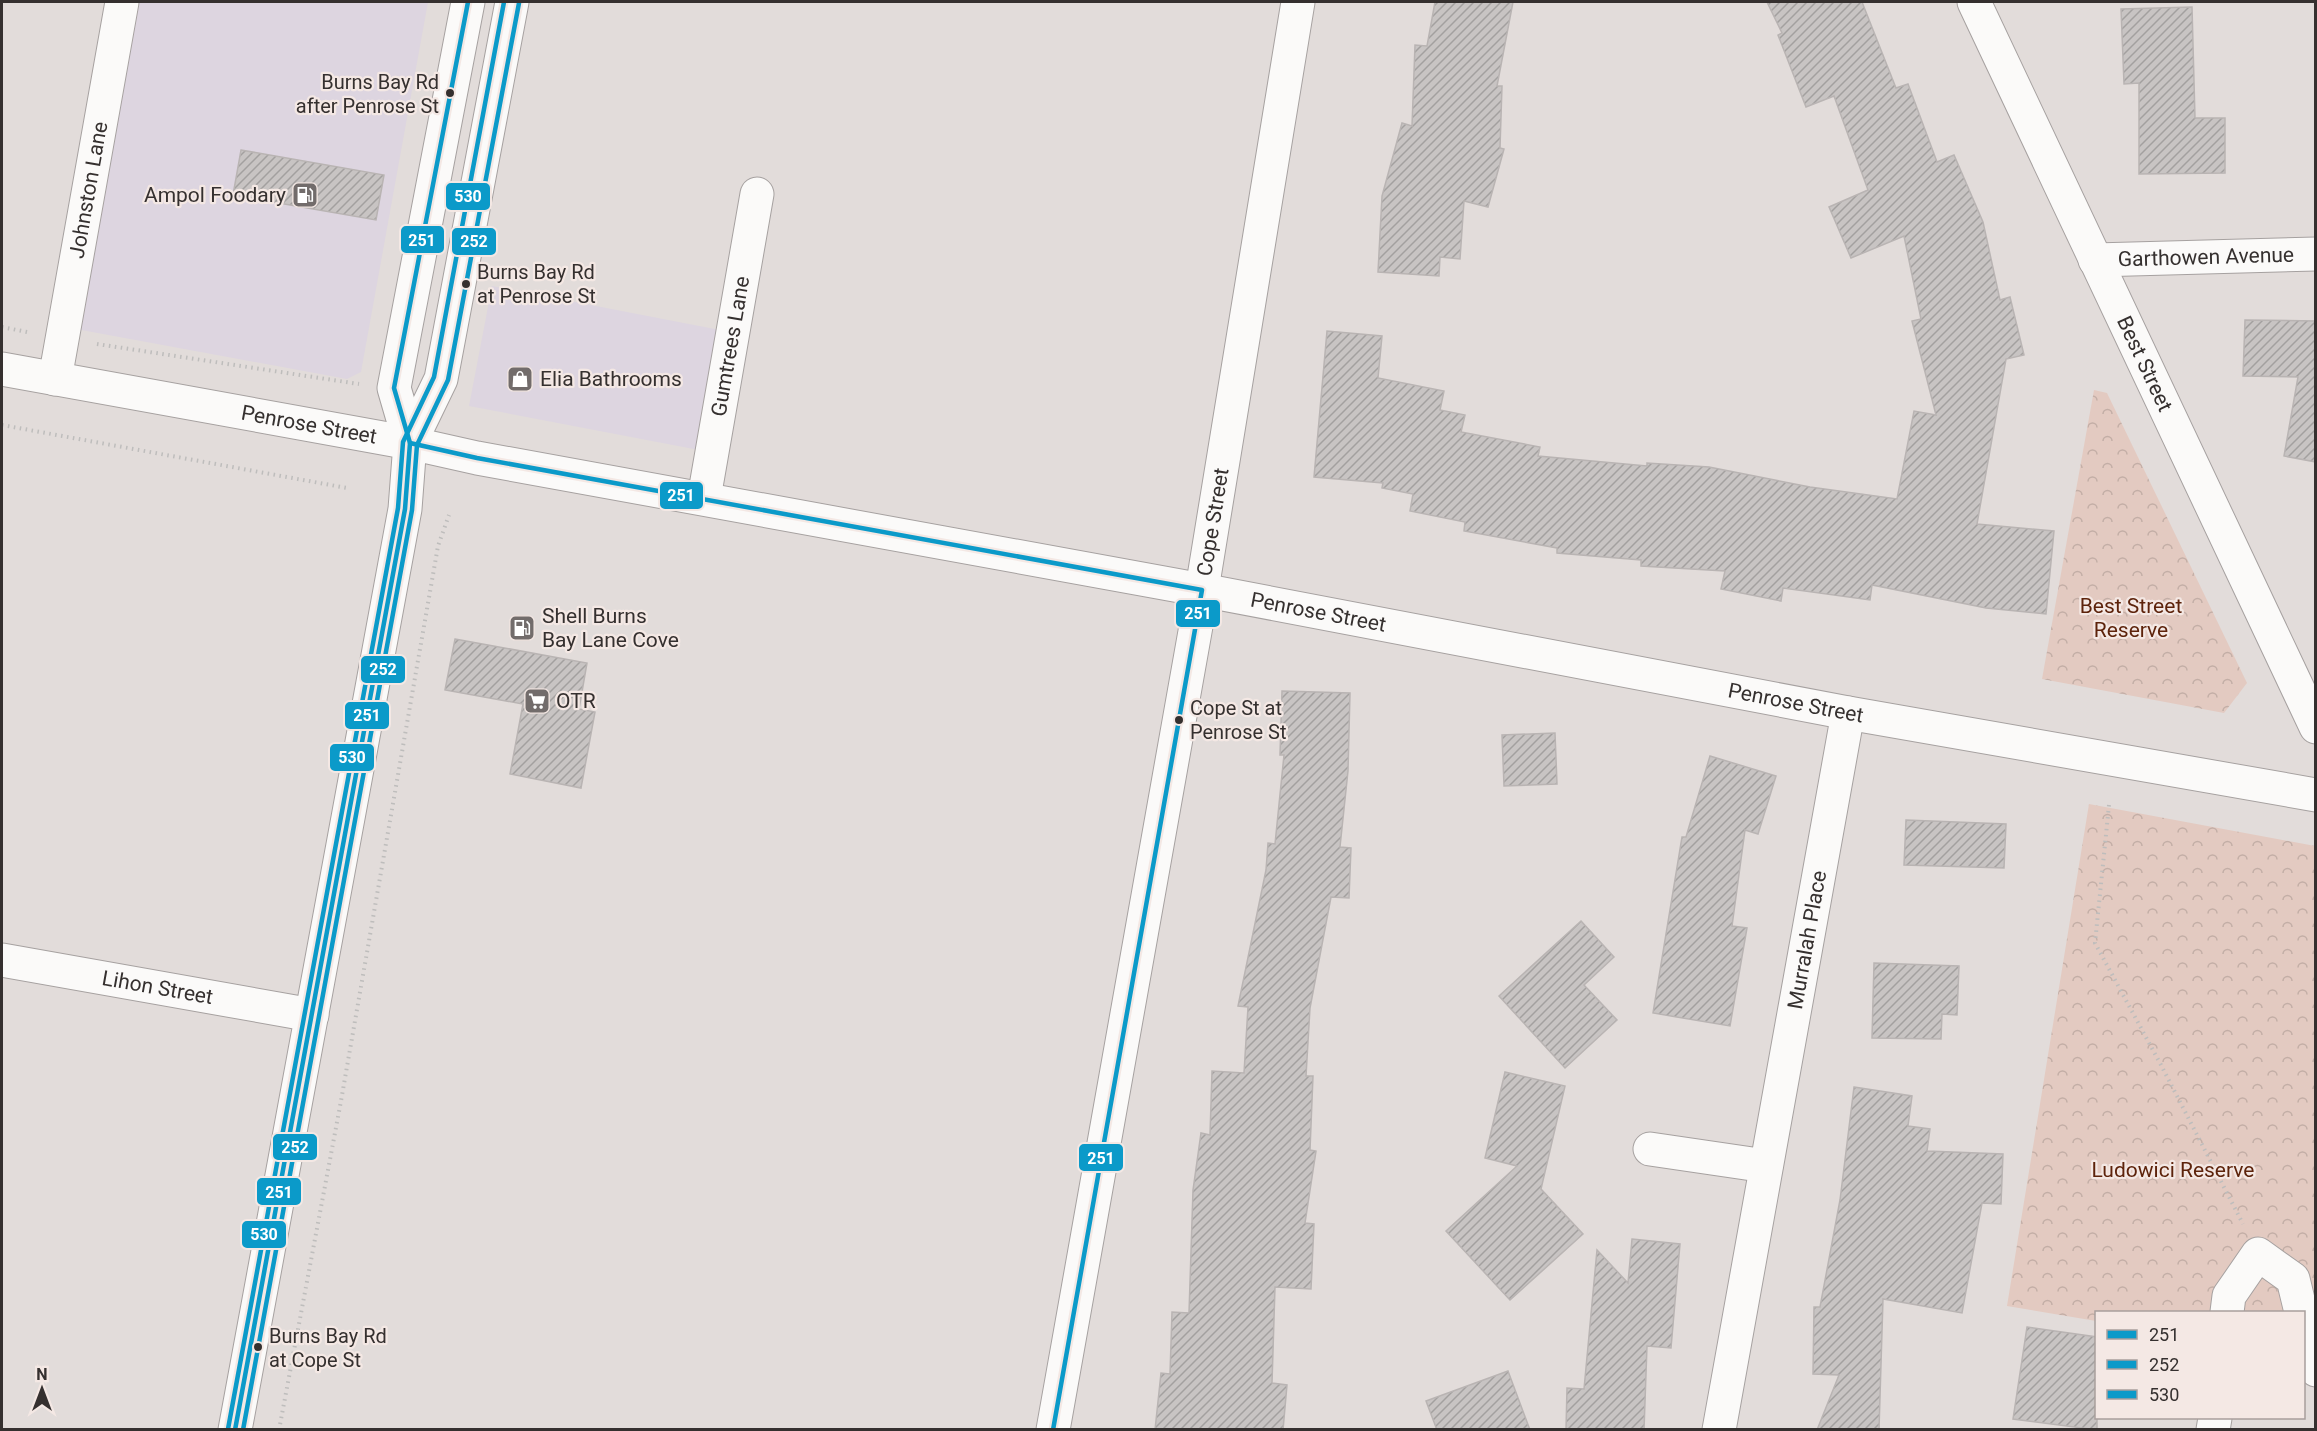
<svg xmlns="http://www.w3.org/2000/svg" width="2317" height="1431" viewBox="0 0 2317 1431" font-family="Roboto,sans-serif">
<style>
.commercial{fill:#ddd5e0}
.park{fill:url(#park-crowns)}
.building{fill:url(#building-hatch);stroke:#b9b4b3;stroke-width:1.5}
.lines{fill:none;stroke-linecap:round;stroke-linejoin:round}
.minor-casing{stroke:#a6a1a0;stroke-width:35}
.major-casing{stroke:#a6a1a0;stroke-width:35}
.path{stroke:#bebdbc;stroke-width:4;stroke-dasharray:1.5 4.5;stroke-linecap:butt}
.minor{stroke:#fbfaf9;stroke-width:33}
.major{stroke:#fbfaf9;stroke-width:33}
.bus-1-casing{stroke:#f4e8e4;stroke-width:9}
.bus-2-casing{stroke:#f4e8e4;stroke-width:9}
.bus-3-casing{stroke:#f4e8e4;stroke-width:9}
.bus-1{stroke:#0b9ac9;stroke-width:4.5}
.bus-2{stroke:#0b9ac9;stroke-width:4.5}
.bus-3{stroke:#0b9ac9;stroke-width:4.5}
.bus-dot{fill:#35302f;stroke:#f4e8e4;stroke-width:2}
.labels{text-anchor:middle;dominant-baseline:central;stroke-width:4.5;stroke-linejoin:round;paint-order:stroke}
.bus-label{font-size:20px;fill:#35302f;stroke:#f4e8e4;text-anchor:start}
.street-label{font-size:21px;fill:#35302f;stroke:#f4e8e4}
.poi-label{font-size:21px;fill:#35302f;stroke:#f4e8e4;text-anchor:start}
.park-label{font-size:21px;fill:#5d230b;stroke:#f4e8e4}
.line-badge{stroke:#f4e8e4;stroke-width:2}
.badge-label{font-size:16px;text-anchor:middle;font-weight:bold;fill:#fff}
</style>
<defs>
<pattern id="park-crowns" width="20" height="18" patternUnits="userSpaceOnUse" patternTransform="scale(1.5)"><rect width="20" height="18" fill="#e3cac1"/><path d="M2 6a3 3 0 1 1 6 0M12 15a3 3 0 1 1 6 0" fill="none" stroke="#c3aea6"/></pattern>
<pattern id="building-hatch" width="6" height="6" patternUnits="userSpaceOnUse" patternTransform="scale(1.5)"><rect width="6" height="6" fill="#c8c4c3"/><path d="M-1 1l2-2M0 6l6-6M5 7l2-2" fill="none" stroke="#a3a09f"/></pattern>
</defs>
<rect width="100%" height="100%" fill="#e2dcda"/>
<g class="commercial">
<path d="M135,2H428L361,372L347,379L76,329Z"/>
<path d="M492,286L720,330L699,450L469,406Z"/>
</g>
<g class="park">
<path d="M2094,390L2107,393L2247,683L2224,713L2042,679Z"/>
<path d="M2089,804L2315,846V1357L2304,1312H2096V1321L2007,1306Z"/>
</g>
<g class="building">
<path d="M1435,2H1513L1497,86H1502L1500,148L1504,149L1488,207L1464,201L1460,259L1440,257L1439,276L1378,272L1382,196L1402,123L1412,126L1415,45L1427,46Z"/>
<path d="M1767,2H1862L1896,88L1908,84L1937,162L1954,155L1983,222L2000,300L2010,297L2024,355L2006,359L1977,524L2054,531L2046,614L1986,608L1872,585L1870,600L1783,588L1781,601L1721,589L1725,571L1641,566V560L1557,553V548L1464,531L1465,522L1410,511L1413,494L1382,488L1383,483L1314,477L1327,331L1382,336L1378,378L1444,391L1440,410L1465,415L1461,432L1540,447L1538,456L1647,466V463L1709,467L1810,487L1897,499L1914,411L1936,415L1912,321L1921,319L1904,236L1851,258L1829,207L1868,190L1834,96L1806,107L1778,35L1782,33Z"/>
<path d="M2192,7L2195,118H2225V173L2139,174V83L2124,84L2121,9Z"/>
<path d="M241,150L384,175L376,220L233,195Z"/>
<path d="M2245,320L2316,321V462L2284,456L2298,377L2243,376Z"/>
<path d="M455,639L587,663L579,709L595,712L581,788L510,774L523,704L445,690Z"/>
<path d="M1282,691L1350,693L1348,771L1340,847L1351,848L1349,898L1331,897L1310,1008L1306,1076H1313L1310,1150L1316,1151L1305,1223L1314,1224L1311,1289L1275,1287L1272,1383L1287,1385L1283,1430H1155L1161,1373L1170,1374L1172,1312L1189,1313L1193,1190L1201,1133L1210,1135L1212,1071L1244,1073L1248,1007L1238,1006L1266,870L1268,843L1275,844L1284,755H1280Z"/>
<path d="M1555,733L1557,784L1504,786L1502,735Z"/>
<path d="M1710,756L1776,776L1758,834L1745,830L1732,926L1747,928L1730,1026L1653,1013L1682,837H1686Z"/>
<path d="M1906,820L2006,824L2004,868L1904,865Z"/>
<path d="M1581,921L1614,957L1584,985L1617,1020L1565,1068L1499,996Z"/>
<path d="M1874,963L1959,966L1957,1015L1942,1014L1941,1039L1872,1038Z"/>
<path d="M1505,1072L1565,1086L1541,1189L1583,1234L1510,1300L1446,1231L1517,1166L1485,1158Z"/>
<path d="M1854,1087L1912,1096L1908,1126L1930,1129L1927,1151L2003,1154L2001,1204L1982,1203L1962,1313L1883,1299L1879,1430H1817L1839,1375L1813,1374L1814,1307H1820L1840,1200Z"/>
<path d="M1632,1239L1680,1244L1671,1348L1647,1346L1644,1430H1566L1567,1388L1584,1389L1597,1250L1628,1283Z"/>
<path d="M2027,1327L2097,1337V1430L2013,1419Z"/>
<path d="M1508,1371L1530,1430H1437L1426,1401Z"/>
</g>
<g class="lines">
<g class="minor-casing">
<g id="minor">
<path id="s1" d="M1974,2L2316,727"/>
<path id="s2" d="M2095,260L2316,254"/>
<path id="s3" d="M2,369L410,443"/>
<path id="s4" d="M55,379L122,2"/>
<path id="s5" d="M704,498L757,194"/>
<path id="s6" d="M2,960L312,1015"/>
<path d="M1650,1149L1766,1166"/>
<path d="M2227,1312L2229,1296L2258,1254L2293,1279L2301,1312"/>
<path d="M2304,1321L2316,1370"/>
<path id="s7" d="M1053,1430L1196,626L1298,2"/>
<path id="s8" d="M1719,1430L1848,713"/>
<path d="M2213,1430L2215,1418"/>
</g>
</g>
<g class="major-casing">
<g id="major">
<path id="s9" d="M410,443L477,458L1202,590L1848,713L2316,795"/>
<path d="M410,443L441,379L512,2"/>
<path d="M235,1430L405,509L410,443L394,388L468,2"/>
</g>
</g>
<g class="path">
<path d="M2,327L27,332"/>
<path d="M97,344L359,384"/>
<path d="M2,425L347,488"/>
<path d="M2109,805L2095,943L2161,1065L2243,1224"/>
<path d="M279,1430L341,1101L438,546L449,515"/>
</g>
<use href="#minor" class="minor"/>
<use href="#major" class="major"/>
<g class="bus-1-casing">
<g id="bus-1">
<path d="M410,443L477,458L1202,590L1053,1430"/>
<path d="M235,1430L405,509L410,443L394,388L468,2"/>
</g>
</g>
<g class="bus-2-casing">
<path id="bus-2" d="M243,1430L412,510L417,445L448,380L519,3"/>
</g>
<g class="bus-3-casing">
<path id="bus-3" d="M228,1429L398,508L403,442L434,377L504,2"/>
</g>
<use href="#bus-1" class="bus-1"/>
<use href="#bus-2" class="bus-2"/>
<use href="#bus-3" class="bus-3"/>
</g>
<defs>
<g id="fuel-square" transform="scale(1.35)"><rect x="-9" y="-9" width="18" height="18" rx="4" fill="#726c6b" stroke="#f4e8e4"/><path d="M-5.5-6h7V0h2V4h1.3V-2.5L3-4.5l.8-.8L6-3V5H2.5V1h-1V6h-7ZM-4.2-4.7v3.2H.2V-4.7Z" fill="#fff"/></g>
<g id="shop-square" transform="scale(1.35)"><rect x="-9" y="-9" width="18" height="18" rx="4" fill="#726c6b" stroke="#f4e8e4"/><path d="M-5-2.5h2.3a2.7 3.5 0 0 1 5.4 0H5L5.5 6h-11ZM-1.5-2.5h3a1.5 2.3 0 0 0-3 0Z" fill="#fff"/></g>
<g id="supermarket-square" transform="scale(1.35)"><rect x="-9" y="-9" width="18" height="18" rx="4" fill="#726c6b" stroke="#f4e8e4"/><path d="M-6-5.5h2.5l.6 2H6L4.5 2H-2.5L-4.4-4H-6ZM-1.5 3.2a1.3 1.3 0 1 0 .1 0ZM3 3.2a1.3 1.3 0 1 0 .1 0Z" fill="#fff"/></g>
</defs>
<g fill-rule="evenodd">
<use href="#fuel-square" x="305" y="195"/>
<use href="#shop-square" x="520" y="379"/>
<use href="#fuel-square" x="522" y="628"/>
<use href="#supermarket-square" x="537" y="701"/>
</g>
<g class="bus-dot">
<circle cx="450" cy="93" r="5"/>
<circle cx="466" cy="284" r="5"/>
<circle cx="1179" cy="720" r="5"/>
<circle cx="258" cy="1347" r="5"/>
</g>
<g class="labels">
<g class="bus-label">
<text x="439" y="82" text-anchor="end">Burns Bay Rd<tspan x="439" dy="24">after Penrose St</tspan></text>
<text x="477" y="272">Burns Bay Rd<tspan x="477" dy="24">at Penrose St</tspan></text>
<text x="1190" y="708">Cope St at<tspan x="1190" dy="24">Penrose St</tspan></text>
<text x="269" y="1336">Burns Bay Rd<tspan x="269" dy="24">at Cope St</tspan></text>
</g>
<g class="street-label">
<text stroke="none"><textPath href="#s4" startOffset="192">Johnston Lane</textPath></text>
<text stroke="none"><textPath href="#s2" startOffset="111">Garthowen Avenue</textPath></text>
<text stroke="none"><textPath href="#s5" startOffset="154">Gumtrees Lane</textPath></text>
<text stroke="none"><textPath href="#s1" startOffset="400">Best Street</textPath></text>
<text stroke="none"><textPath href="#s3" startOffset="312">Penrose Street</textPath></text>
<text stroke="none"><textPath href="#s7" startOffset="922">Cope Street</textPath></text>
<text stroke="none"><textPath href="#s9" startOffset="924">Penrose Street</textPath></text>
<text stroke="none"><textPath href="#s9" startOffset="1410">Penrose Street</textPath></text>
<text stroke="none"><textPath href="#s8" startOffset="498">Murralah Place</textPath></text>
<text stroke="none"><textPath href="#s6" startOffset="158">Lihon Street</textPath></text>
</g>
<g class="poi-label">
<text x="286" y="195" text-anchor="end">Ampol Foodary</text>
<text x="540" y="379">Elia Bathrooms</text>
<text x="542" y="616">Shell Burns<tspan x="542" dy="24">Bay Lane Cove</tspan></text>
<text x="556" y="701">OTR</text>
</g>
<g class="park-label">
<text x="2131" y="606">Best Street<tspan x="2131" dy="24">Reserve</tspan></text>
<text x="2173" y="1170">Ludowici Reserve</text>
</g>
</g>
<g class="line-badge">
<rect x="445" y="182" width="46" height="29" rx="6" fill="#0b9ac9"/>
<rect x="400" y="225" width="45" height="29" rx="6" fill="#0b9ac9"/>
<rect x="451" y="227" width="46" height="29" rx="6" fill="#0b9ac9"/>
<rect x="659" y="481" width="45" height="29" rx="6" fill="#0b9ac9"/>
<rect x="1175" y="599" width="46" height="29" rx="6" fill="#0b9ac9"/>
<rect x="360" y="655" width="46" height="29" rx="6" fill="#0b9ac9"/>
<rect x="344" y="701" width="46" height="29" rx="6" fill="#0b9ac9"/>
<rect x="329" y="743" width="46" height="29" rx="6" fill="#0b9ac9"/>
<rect x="272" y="1133" width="46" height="28" rx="6" fill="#0b9ac9"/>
<rect x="1078" y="1143" width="46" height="29" rx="6" fill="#0b9ac9"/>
<rect x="256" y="1177" width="46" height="29" rx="6" fill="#0b9ac9"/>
<rect x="241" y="1220" width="46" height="29" rx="6" fill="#0b9ac9"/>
</g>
<g class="badge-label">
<text x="468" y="202">530</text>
<text x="422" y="246">251</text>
<text x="474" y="247">252</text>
<text x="681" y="501">251</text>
<text x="1198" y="619">251</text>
<text x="383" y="675">252</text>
<text x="367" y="721">251</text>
<text x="352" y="763">530</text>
<text x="295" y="1153">252</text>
<text x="1101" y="1164">251</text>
<text x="279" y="1198">251</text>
<text x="264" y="1240">530</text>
</g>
<rect width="2317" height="1431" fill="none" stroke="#35302f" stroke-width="6"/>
<rect x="2095" y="1311" width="210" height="108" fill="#f4e8e4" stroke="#a89e9c" stroke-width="1.5"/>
<rect x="2107" y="1330" width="30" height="9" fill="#0b9ac9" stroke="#a89e9c" stroke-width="1.5"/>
<text x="2149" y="1341" font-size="18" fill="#35302f">251</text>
<rect x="2107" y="1360" width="30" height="9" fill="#0b9ac9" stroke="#a89e9c" stroke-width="1.5"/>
<text x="2149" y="1371" font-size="18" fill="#35302f">252</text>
<rect x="2107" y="1390" width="30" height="9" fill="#0b9ac9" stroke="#a89e9c" stroke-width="1.5"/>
<text x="2149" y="1401" font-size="18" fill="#35302f">530</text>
<g transform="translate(42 1389)" stroke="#f4e8e4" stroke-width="4.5" paint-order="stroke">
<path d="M0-4.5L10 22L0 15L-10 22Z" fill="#35302f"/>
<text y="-9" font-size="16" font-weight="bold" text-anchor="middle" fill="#35302f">N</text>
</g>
</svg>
